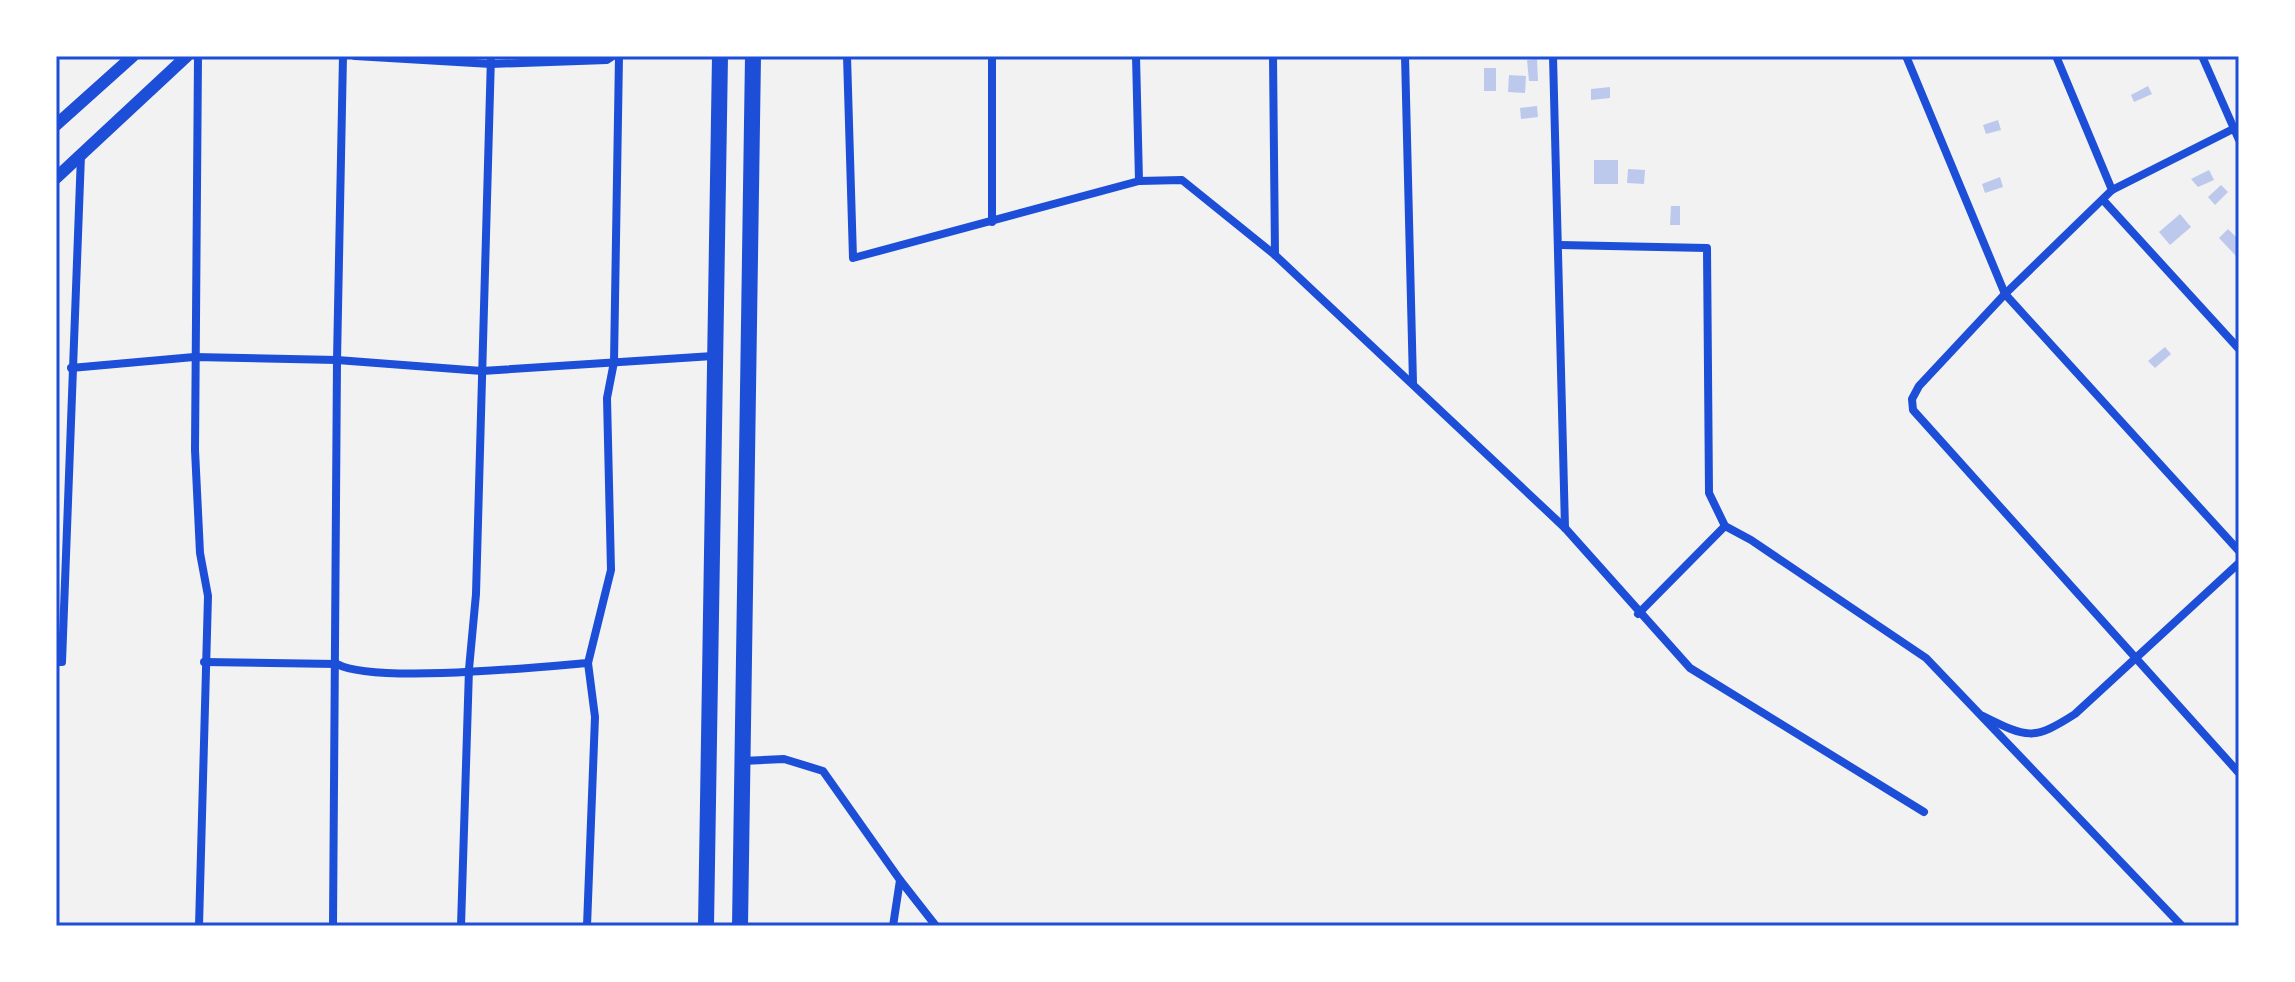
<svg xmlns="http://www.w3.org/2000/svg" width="2295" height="982" viewBox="0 0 2295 982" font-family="'Fira Sans Condensed',sans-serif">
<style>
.building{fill:#bdc9ec}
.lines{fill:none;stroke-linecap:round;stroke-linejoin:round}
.minor{stroke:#1d4ed8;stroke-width:8}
.tertiary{stroke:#1d4ed8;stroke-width:12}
.primary{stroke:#1d4ed8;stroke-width:16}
.neatline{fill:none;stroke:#1d4ed8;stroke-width:3}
</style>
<rect width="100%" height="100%" fill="#f2f2f2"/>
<g class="building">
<path d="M1537,59L1538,81H1529L1527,60Z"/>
<rect x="1484" y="68" width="12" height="23"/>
<path d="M1509,75L1526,76L1525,93L1508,92Z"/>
<path d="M2148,86L2152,94L2134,102L2131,95Z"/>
<path d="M1610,87V98L1591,100V89Z"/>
<path d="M1537,106L1538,117L1521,119L1520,108Z"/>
<path d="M1998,120L2001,130L1986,134L1983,125Z"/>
<rect x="1594" y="160" width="24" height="24"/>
<path d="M1628,169L1645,170L1644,184L1627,183Z"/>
<path d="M2209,170L2214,180L2198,187L2191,179Z"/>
<path d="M2000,177L2003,187L1985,193L1982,184Z"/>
<path d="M2221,185L2228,192L2215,205L2208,197Z"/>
<path d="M1671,206H1680V225H1670Z"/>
<path d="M2180,214L2191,227L2170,245L2159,232Z"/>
<path d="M2228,229L2239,240L2237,257L2219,238Z"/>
<path d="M2165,347L2171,354L2155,368L2148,361Z"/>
</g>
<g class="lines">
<g class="minor">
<path d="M198,56L195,450L200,553L208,596L199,926"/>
<path d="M355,56L491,64L607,60L613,56"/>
<path d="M847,56L853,258L1139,181L1182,180L1275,255L1565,528L1690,668L1924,812"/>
<path d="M992,56V222"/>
<path d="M1136,56L1139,181"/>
<path d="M1273,56L1275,255"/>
<path d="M1405,56L1413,383"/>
<path d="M1553,56L1565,528"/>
<path d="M1906,56L2005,294L2239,551"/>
<path d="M2056,56L2112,190"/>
<path d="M2202,56L2239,140"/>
<path d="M2239,126L2112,190L2005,294L1919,386L1912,399L1913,410L2239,773"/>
<path d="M2104,201L2239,349"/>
<path d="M1560,245L1707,248L1709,493L1725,526L1751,540L1926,658L2182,926"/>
<path d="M71,368L194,357L337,360L482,371L713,356"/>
<path d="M1638,614L1725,526"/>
<path d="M56,662H62L81,155"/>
<path d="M204,662L337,664C373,684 539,667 588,663"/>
<path d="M1983,716C2027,738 2033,741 2075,714L2239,563"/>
<path d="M742,761L784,759L823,771L900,880L893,926"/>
<path d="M900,880L936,926"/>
<path d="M333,926L337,360L343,56"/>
<path d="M461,926L469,669L476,594L491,56"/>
<path d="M587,926L595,717L588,663L611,570L607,398L614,362L619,56"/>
</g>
<g class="tertiary">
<path d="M56,125L133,56"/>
<path d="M56,178L187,56"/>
</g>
<g class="primary">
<path d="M706,926L720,56"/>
<path d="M740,926L753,56"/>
</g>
</g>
<rect width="2295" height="982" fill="none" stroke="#ffffff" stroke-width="116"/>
<rect x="58" y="58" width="2179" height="866" class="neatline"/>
</svg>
